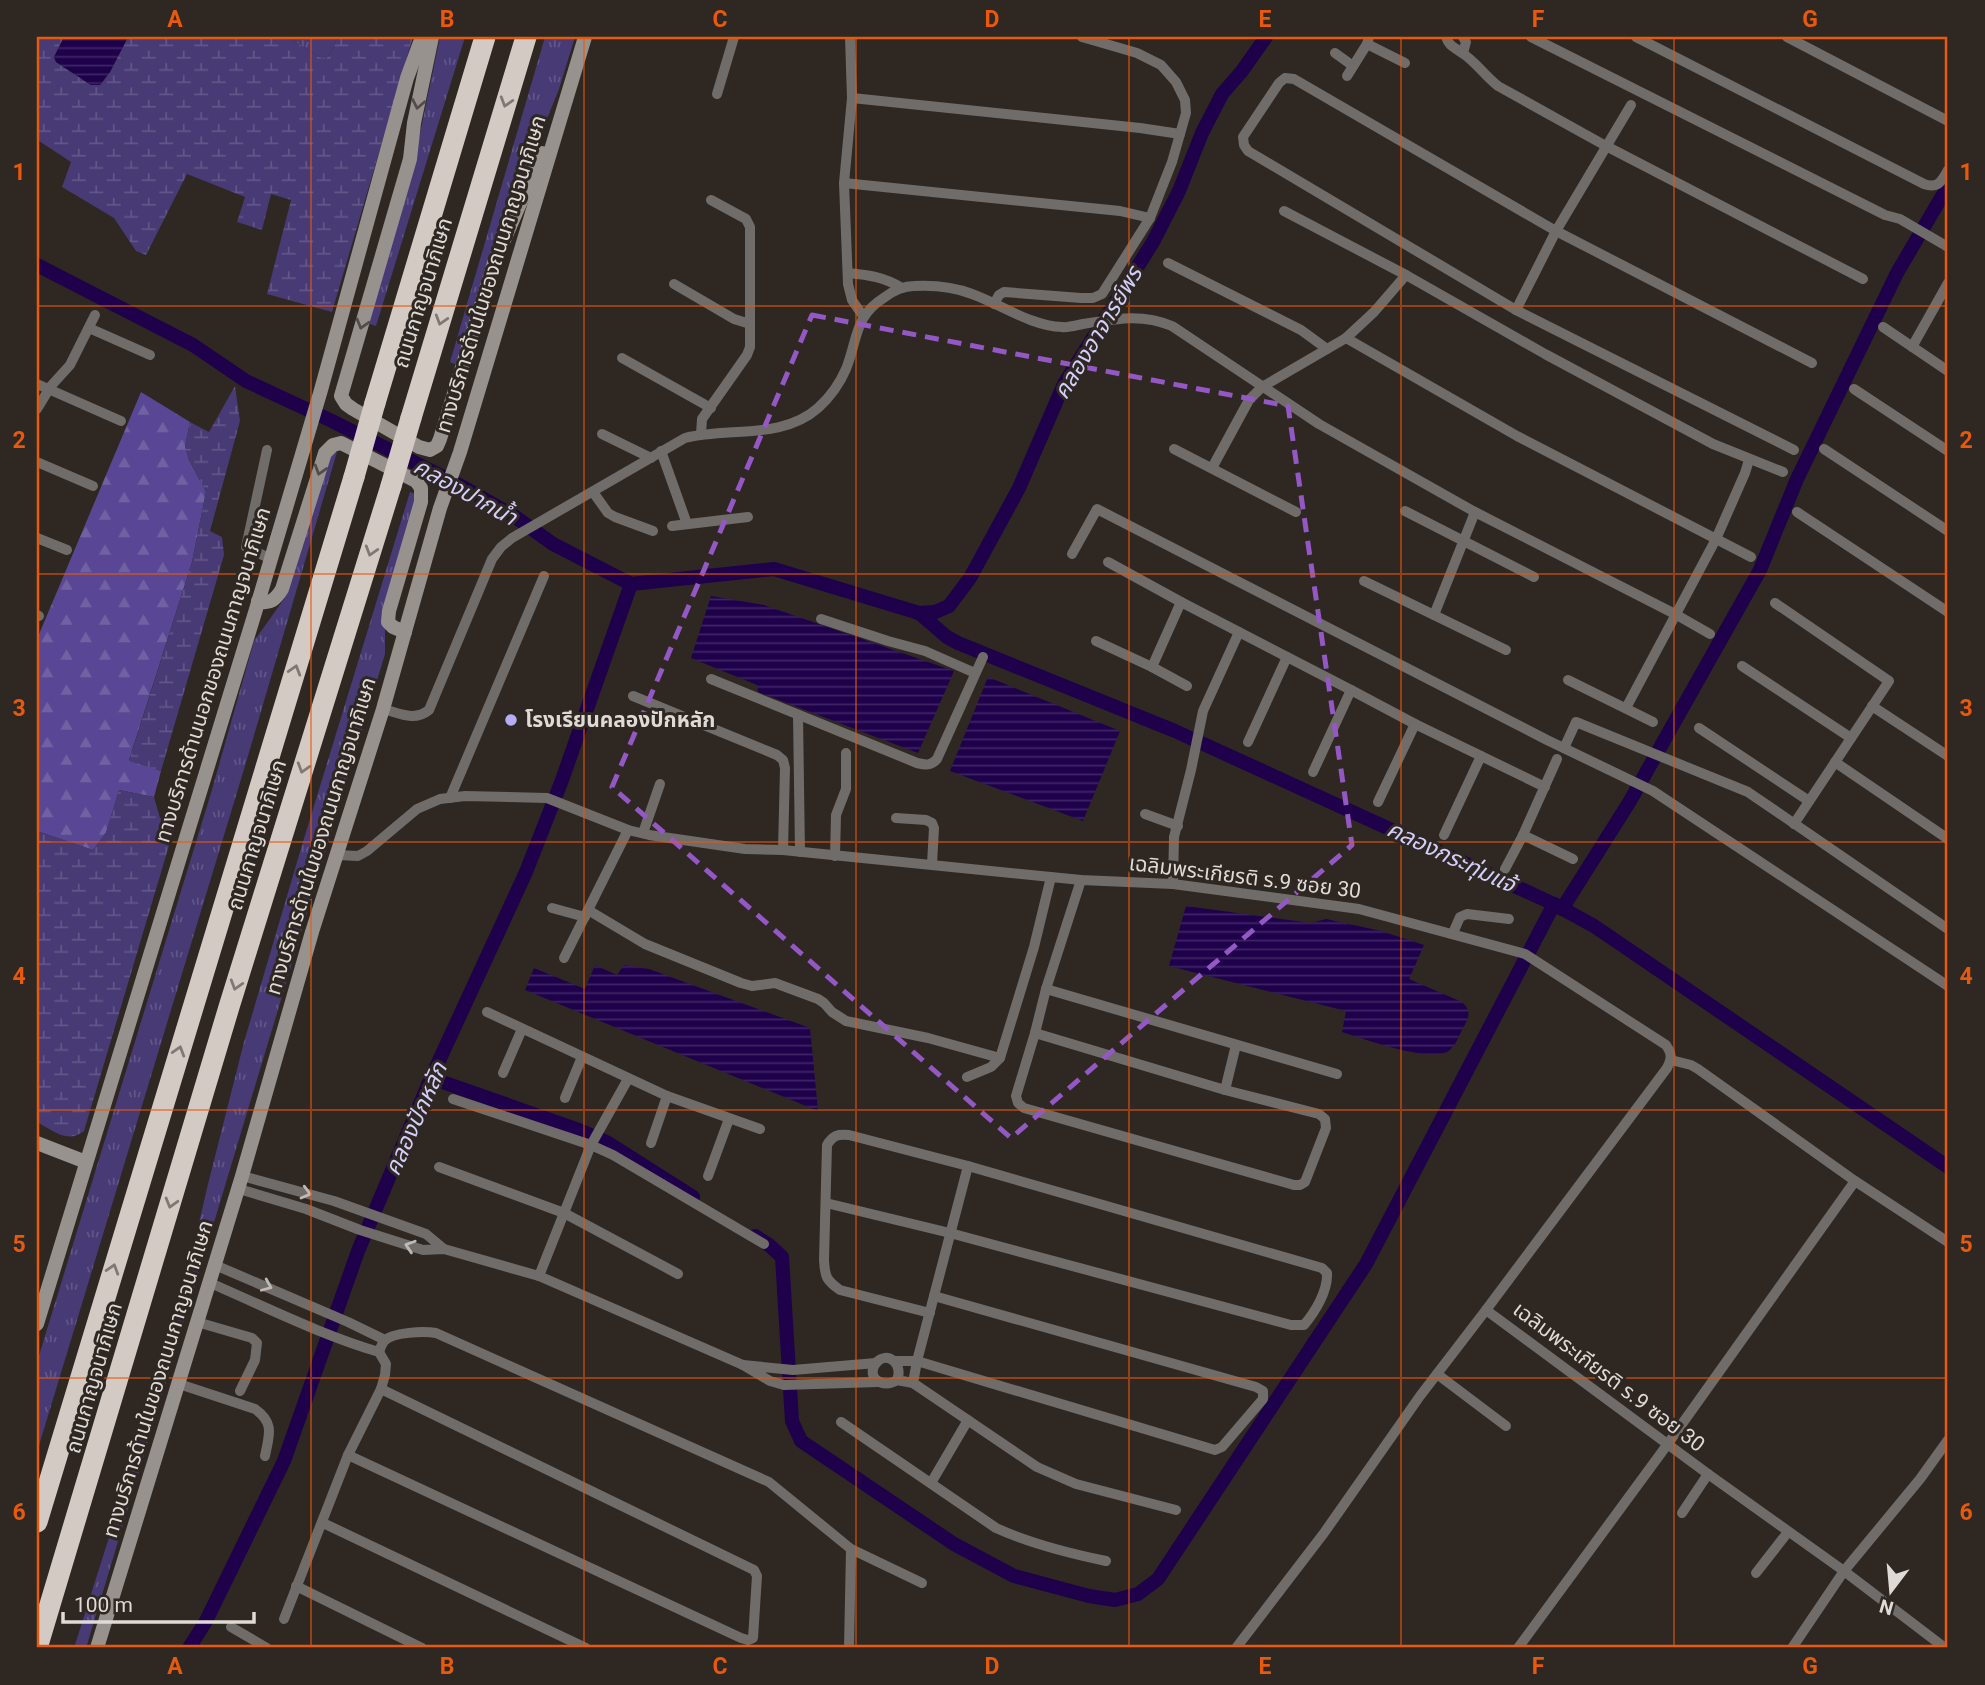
<svg xmlns="http://www.w3.org/2000/svg" width="1985" height="1685" viewBox="0 0 1985 1685" font-family="Roboto,'Noto Sans Thai',sans-serif">
<style>
.grass{fill:url(#grass-tufts)}
.forest{fill:url(#forest-firs)}
.wetland{fill:url(#wetland-marsh)}
.water{fill:url(#water-rules)}
.lines{fill:none;stroke-linecap:round;stroke-linejoin:round}
.canal{stroke:#1e004b;stroke-width:14}
.street{stroke:#706c69;stroke-width:10}
.secondary{stroke:#98928e;stroke-width:14}
.highway{stroke:#d3cac3;stroke-width:21}
.highway-bridge{stroke:#d3cac3;stroke-width:21}
.oneway{stroke:#807872}
.oneway2{stroke:#534c48}
.oneway3{stroke:#beb9b5}
.marked{fill:none;stroke:#9458c5;stroke-width:5;stroke-dasharray:14 9;stroke-linejoin:round}
.grid{fill:none;stroke:#e8590c;stroke-width:2;stroke-opacity:0.55}
.poi-dot{fill:#b8abf7;stroke:#2e2722;stroke-width:2.5}
.labels{text-anchor:middle;dominant-baseline:central;stroke-width:6;stroke-linejoin:round;paint-order:stroke}
.street-label{font-size:21px;fill:#dfdad6;stroke:#2e2722}
.poi-label{font-size:21px;font-weight:bold;fill:#dfdad6;stroke:#2e2722;text-anchor:start}
.water-label{font-size:23px;font-style:italic;fill:#d4cefa;stroke:#2e2722}
.neatline{fill:none;stroke:#e8590c;stroke-width:2.5}
.grid-label{font-size:23px;text-anchor:middle;font-weight:bold;fill:#e8590c}
</style>
<defs>
<pattern id="grass-tufts" width="24" height="20" patternUnits="userSpaceOnUse" patternTransform="scale(1.75)"><rect width="24" height="20" fill="#473a75"/><path d="M3 7l-1-3M5 7V3M7 7l1-3M15 17l-1-3M17 17v-4M19 17l1-3" fill="none" stroke="#615688"/></pattern>
<pattern id="forest-firs" width="22" height="20" patternUnits="userSpaceOnUse" patternTransform="scale(1.75)"><rect width="22" height="20" fill="#594795"/><path d="M5 1l3.5 6h-7zM16 11l3.5 6h-7z" fill="#7061a3"/></pattern>
<pattern id="wetland-marsh" width="20" height="14" patternUnits="userSpaceOnUse" patternTransform="scale(1.75)"><rect width="20" height="14" fill="#473a75"/><path d="M1 5h8M5 5V1M11 12h8M15 12V8" fill="none" stroke="#615688"/></pattern>
<pattern id="water-rules" width="6" height="5" patternUnits="userSpaceOnUse" patternTransform="scale(1.75)"><rect width="6" height="5" fill="#1e004b"/><path d="M0 2.5h6" fill="none" stroke="#3e2564"/></pattern>
</defs>
<rect width="100%" height="100%" fill="#2e2722"/>
<g class="grass">
<path d="M287,37L323,38L324,37H337L334,47L325,60Z"/>
<path d="M440,37H465L376,326L367,323L415,157Z"/>
<path d="M545,37H575L559,89L502,230L459,366L450,362Z"/>
<path d="M332,452H337L245,766L37,1452V1362L211,793L254,641L284,599L327,459Z"/>
<path d="M410,492L415,494L417,499L385,608V654L86,1648H74L173,1335L208,1184L244,1042L302,845Z"/>
</g>
<path class="forest" d="M141,392L190,422L185,446L189,460L206,492L192,562L129,760L161,771L154,797L119,790L106,833L93,850L37,831V639Z"/>
<g class="wetland">
<path d="M37,37H64L54,57L56,62L91,85H100L110,72L128,37H287L325,60L334,47L337,37H413L332,312L267,294L291,200L271,194L262,230L237,222L245,197L187,174L146,255L136,251L114,218L62,187L71,162L39,141L37,145Z"/>
<path d="M235,386L240,421L210,531L222,537L224,555L161,771L129,761L192,562L206,492L189,460L185,446L190,422L209,432Z"/>
<path d="M119,790L154,797L160,818L176,822L84,1131C67,1144 54,1131 37,1122V831L93,850L106,832Z"/>
</g>
<g class="water">
<path d="M64,37H128L110,72L100,85H91L56,62L54,57Z"/>
<path d="M711,596L764,605L954,671L918,753L758,692L757,685L691,658Z"/>
<path d="M988,677L1120,731L1083,821L950,771Z"/>
<path d="M1186,906L1311,923L1326,919L1381,931L1424,945L1409,979L1462,1002C1473,1012 1468,1019 1462,1030C1458,1038 1455,1047 1447,1052C1428,1062 1364,1039 1342,1032L1346,1011L1169,966Z"/>
<path d="M595,965L617,975L624,965L649,969L810,1028L818,1111L525,990L534,968L585,989Z"/>
</g>
<g class="lines">
<g class="canal">
<path d="M37,265L193,345L246,381L332,421L463,487L514,516L553,544L631,584L774,569L919,613L935,612L949,606L970,578L1019,488L1064,384L1153,242L1179,191L1202,133L1222,94L1242,71L1266,37"/>
<path d="M919,613L947,637L958,643L1175,731L1554,904L1594,926L1948,1167"/>
<path d="M1562,909L1630,801L1760,570L1797,479L1897,273L1948,186"/>
<path d="M431,1078L579,1130L608,1143L693,1197"/>
<path d="M755,1236L769,1245L782,1257L792,1421L801,1441L954,1544L1014,1576L1089,1596L1115,1600L1138,1594L1158,1579L1366,1264L1554,904"/>
<path d="M189,1648L206,1621L284,1461L358,1251L431,1078L526,872L562,780L631,584"/>
</g>
<g class="street">
<path d="M850,37L852,98L844,183L848,284L852,300L863,316"/>
<path d="M1446,37C1449,46 1454,47 1462,53C1474,60 1485,76 1498,86L1606,146L1863,279"/>
<path d="M1531,37L1885,215L1900,219L1948,247"/>
<path d="M1636,37L1924,184C1938,189 1942,181 1948,170"/>
<path d="M1787,37L1948,121"/>
<path d="M1367,44L1405,63"/>
<path d="M1335,53L1353,66"/>
<path d="M1463,53L1466,42L1463,37"/>
<path d="M1347,76L1367,44L1369,37"/>
<path d="M717,94L734,37"/>
<path d="M852,98L1140,128L1180,134"/>
<path d="M844,183L1120,211L1150,218"/>
<path d="M1284,211L1406,275L1545,354L1713,444L1783,472"/>
<path d="M1168,263L1301,330L1327,349"/>
<path d="M848,273C869,275 884,277 902,288"/>
<path d="M674,284L734,319L750,324"/>
<path d="M994,304L999,295L1004,292L1081,298H1093L1102,294L1150,218L1172,162L1186,113L1185,100L1176,82L1161,65L1137,53L1082,37"/>
<path d="M1516,310L1556,231L1631,105"/>
<path d="M1883,327L1948,371"/>
<path d="M89,328L150,355"/>
<path d="M1346,338L1517,436L1751,557"/>
<path d="M1912,347L1948,283"/>
<path d="M622,358L711,408"/>
<path d="M37,384L121,421"/>
<path d="M1854,389L1948,451"/>
<path d="M37,409L51,386L70,365L95,315"/>
<path d="M602,434L651,458"/>
<path d="M701,434L702,419L747,355L750,347V227L746,219L711,200"/>
<path d="M1174,449L1296,512"/>
<path d="M1824,449L1948,531"/>
<path d="M267,450L246,547L271,559"/>
<path d="M1794,450L1516,310L1248,151L1244,145L1243,137L1279,83L1285,78L1294,79L1556,231L1812,363"/>
<path d="M661,451L687,524"/>
<path d="M37,462L93,486"/>
<path d="M1212,468L1249,400L1262,387L1346,338L1374,312L1406,275"/>
<path d="M593,492L608,513L615,517L653,531"/>
<path d="M1405,511L1534,577"/>
<path d="M1797,512L1948,612"/>
<path d="M672,526L748,517"/>
<path d="M37,538L67,550"/>
<path d="M1072,554L1097,509L1547,740L1653,791L1948,986"/>
<path d="M1108,562L1181,602"/>
<path d="M1364,581L1506,650"/>
<path d="M1775,603L1889,681L1794,824"/>
<path d="M37,615L39,616"/>
<path d="M1434,615L1475,512L1675,614L1710,634"/>
<path d="M821,619L888,641L925,651L975,673"/>
<path d="M1096,641L1152,667"/>
<path d="M1742,666L1851,738"/>
<path d="M711,679L917,763C926,765 931,766 937,759L983,657"/>
<path d="M1568,680L1653,722"/>
<path d="M1187,686L1152,667L1181,602L1351,690"/>
<path d="M633,696L777,755L783,760L785,768L783,850"/>
<path d="M1872,706L1948,756"/>
<path d="M1626,708L1716,539L1745,473L1749,460"/>
<path d="M383,709C399,713 414,722 429,710L492,559L501,547L512,538L685,438C728,427 782,440 818,408C829,398 840,383 846,369C858,339 854,316 885,297C893,291 904,286 914,286C933,285 954,287 972,294C1000,304 1031,326 1062,327C1069,328 1077,325 1083,324C1115,319 1141,313 1172,326L1319,424L1475,512"/>
<path d="M798,715L800,852"/>
<path d="M1699,728L1809,801"/>
<path d="M1248,742L1287,657"/>
<path d="M1564,748L1576,722L1748,792L1948,929"/>
<path d="M1835,762L1948,839"/>
<path d="M1313,772L1351,690L1415,724"/>
<path d="M450,798L544,576"/>
<path d="M1378,802L1415,724L1481,756"/>
<path d="M1145,814L1178,826"/>
<path d="M896,818L926,820L932,823L934,828L932,864"/>
<path d="M643,833L660,784"/>
<path d="M1444,835L1481,756L1545,787"/>
<path d="M1523,835L1557,759"/>
<path d="M337,855L358,856L367,851L417,809L440,799L465,796L547,798L628,830L649,835L745,849L783,850L1081,880L1173,884L1359,909L1525,954L1666,1045C1672,1054 1672,1058 1667,1068L1486,1310L1708,1474L1844,1571L1945,1648"/>
<path d="M835,856L836,815L846,789V753"/>
<path d="M1505,869L1523,835L1573,859"/>
<path d="M1173,884L1174,837L1191,770L1203,711L1239,632"/>
<path d="M552,908L585,917"/>
<path d="M588,910L645,944L741,983L752,986L775,983L818,999L824,1003L832,1012L846,1021L928,1038L1000,1058"/>
<path d="M1453,933L1460,917L1467,914L1509,919"/>
<path d="M564,958L628,830"/>
<path d="M1046,989L1337,1074"/>
<path d="M487,1012L667,1096L760,1129"/>
<path d="M1035,1033L1225,1090L1319,1114L1325,1119L1326,1128L1305,1182L1300,1185H1294L1024,1108L1018,1103L1016,1096Z"/>
<path d="M1035,1033L1046,989L1081,880"/>
<path d="M1671,1060L1691,1065L1698,1069L1855,1181L1948,1242"/>
<path d="M503,1073L522,1029"/>
<path d="M967,1077L991,1067L1000,1058L1034,947L1051,877"/>
<path d="M1225,1090L1236,1045"/>
<path d="M565,1098L582,1057"/>
<path d="M453,1099L591,1145L613,1155L764,1244"/>
<path d="M651,1143L667,1096"/>
<path d="M968,1166L917,1361L913,1383L1037,1467L1076,1484L1176,1510"/>
<path d="M439,1167L564,1213L678,1274"/>
<path d="M242,1176L334,1201L426,1234L444,1249"/>
<path d="M708,1176L729,1119"/>
<path d="M239,1189L306,1209L360,1230L423,1250L444,1249L539,1276L743,1365"/>
<path d="M826,1203L950,1233L1291,1325H1304C1315,1312 1328,1291 1327,1273L1322,1268L968,1166L849,1135C838,1134 833,1135 827,1145L824,1260C825,1277 826,1280 840,1290L930,1313"/>
<path d="M215,1265L348,1322L385,1340"/>
<path d="M539,1276L591,1145L628,1079"/>
<path d="M210,1283C266,1307 321,1335 379,1352L386,1364L385,1375L381,1389L348,1455L284,1619"/>
<path d="M197,1322L252,1338L257,1343L255,1360L240,1391"/>
<path d="M379,1352C380,1349 382,1344 384,1341C393,1332 424,1331 436,1333L769,1482L851,1549L849,1648"/>
<path d="M895,1361H917L1215,1450L1222,1447L1263,1399V1391L1256,1387L934,1296"/>
<path d="M876,1363L793,1370L743,1365L770,1381L784,1385L878,1382"/>
<path d="M1437,1374L1506,1426"/>
<path d="M897,1380C904,1364 887,1350 876,1363C865,1377 883,1390 897,1380L913,1383"/>
<path d="M179,1384L255,1409C275,1423 269,1435 265,1456"/>
<path d="M841,1422L996,1528C1031,1544 1067,1553 1106,1561"/>
<path d="M348,1455L741,1638L748,1640L753,1638L757,1576L754,1570L381,1389"/>
<path d="M931,1483L968,1420"/>
<path d="M1682,1513L1708,1474"/>
<path d="M323,1523L586,1648"/>
<path d="M851,1549L922,1583"/>
<path d="M1756,1573L1788,1532"/>
<path d="M296,1586L422,1648"/>
<path d="M231,1627L267,1648"/>
<path d="M1236,1648L1324,1533L1420,1396L1486,1310"/>
<path d="M1518,1648L1667,1445L1855,1181"/>
<path d="M1792,1648L1844,1571L1920,1479L1948,1440"/>
</g>
<g class="secondary">
<path d="M432,37L414,123L410,159L341,396L346,404L353,409L419,447L430,450L437,446L440,439L494,263L542,153"/>
<path d="M258,601C270,605 276,599 282,589L325,453L333,445L341,443L416,481L421,488V502L389,611L388,622L393,627L405,632"/>
<path d="M37,1143L86,1162"/>
<path d="M37,1324L257,606L321,390L407,78L422,37"/>
<path d="M97,1648L242,1176L312,932L383,709L440,508L460,452L585,37"/>
</g>
<g class="highway">
<path d="M375,403L485,37"/>
<path d="M411,418L526,37"/>
<path d="M37,1522L354,477"/>
<path d="M37,1648L229,1007L391,486"/>
</g>
<g class="highway-bridge">
<path d="M354,477L375,403"/>
<path d="M391,486L411,418"/>
</g>
</g>
<defs><path id="oneway-chevron" d="M-2-3.5L2.5 0L-2 3.5" fill="none" stroke-width="1.6" stroke-linecap="round" stroke-linejoin="round" transform="scale(1.75)"/></defs>
<g class="oneway">
<use href="#oneway-chevron" transform="translate(506 102) rotate(107)"/>
<use href="#oneway-chevron" transform="translate(441 320) rotate(107)"/>
<use href="#oneway-chevron" transform="translate(371 551) rotate(107)"/>
<use href="#oneway-chevron" transform="translate(295 670) rotate(-73)"/>
<use href="#oneway-chevron" transform="translate(303 768) rotate(107)"/>
<use href="#oneway-chevron" transform="translate(236 985) rotate(107)"/>
<use href="#oneway-chevron" transform="translate(179 1051) rotate(-73)"/>
<use href="#oneway-chevron" transform="translate(171 1203) rotate(106)"/>
<use href="#oneway-chevron" transform="translate(113 1269) rotate(-73)"/>
</g>
<g class="oneway2">
<use href="#oneway-chevron" transform="translate(418 104) rotate(101)"/>
<use href="#oneway-chevron" transform="translate(362 324) rotate(106)"/>
<use href="#oneway-chevron" transform="translate(320 470) rotate(107)"/>
</g>
<g class="oneway3">
<use href="#oneway-chevron" transform="translate(306 1193) rotate(15)"/>
<use href="#oneway-chevron" transform="translate(410 1246) rotate(-162)"/>
<use href="#oneway-chevron" transform="translate(267 1286) rotate(23)"/>
</g>
<path class="marked" d="M812,315L1288,406L1352,845L1011,1138L612,787Z"/>
<path class="grid" d="M311,37V1648M584,37V1648M856,37V1648M1129,37V1648M1401,37V1648M1674,37V1648M37,306H1948M37,574H1948M37,842H1948M37,1110H1948M37,1378H1948"/>
<circle class="poi-dot" cx="511" cy="720" r="7"/>
<g class="labels">
<g class="street-label">
<text transform="translate(491 274) rotate(-73)">ทางบริการด้านในของถนนกาญจนาภิเษก</text>
<text transform="translate(423 293) rotate(-73)">ถนนกาญจนาภิเษก</text>
<text transform="translate(213 675) rotate(-73)">ทางบริการด้านนอกของถนนกาญจนาภิเษก</text>
<text transform="translate(257 835) rotate(-73)">ถนนกาญจนาภิเษก</text>
<text transform="translate(321 836) rotate(-73)">ทางบริการด้านในของถนนกาญจนาภิเษก</text>
<text transform="translate(1245 877) rotate(7)">เฉลิมพระเกียรติ ร.9 ซอย 30</text>
<text transform="translate(1609 1377) rotate(37)">เฉลิมพระเกียรติ ร.9 ซอย 30</text>
<text transform="translate(94 1378) rotate(-74)">ถนนกาญจนาภิเษก</text>
<text transform="translate(158 1379) rotate(-73)">ทางบริการด้านในของถนนกาญจนาภิเษก</text>
</g>
<g class="poi-label">
<text x="525" y="720">โรงเรียนคลองปักหลัก</text>
</g>
<g class="water-label">
<text transform="translate(1098 333) rotate(-59)">คลองอาจารย์พร</text>
<text transform="translate(465 492) rotate(29)">คลองปากน้ำ</text>
<text transform="translate(1451 857) rotate(25)">คลองกระทุ่มแจ้</text>
<text transform="translate(416 1119) rotate(-66)">คลองปักหลัก</text>
</g>
</g>
<rect width="1985" height="1685" fill="none" stroke="#2e2722" stroke-width="77"/>
<g transform="translate(1891 1591) rotate(196)" stroke="#2e2722" stroke-width="5" paint-order="stroke">
<path d="M0-5L12 26L0 18L-12 26Z" fill="#dfdad6"/>
<text y="-10" font-size="19" font-weight="bold" text-anchor="middle" fill="#dfdad6">N</text>
</g>
<path d="M63 1612v10h191v-10" fill="none" stroke="#dfdad6" stroke-width="3.5"/>
<text x="74" y="1612" font-size="21" fill="#dfdad6" stroke="#2e2722" stroke-width="5" paint-order="stroke">100 m</text>
<rect x="38" y="38" width="1908" height="1608" class="neatline"/>
<g class="grid-label">
<text x="175" y="27">A</text>
<text x="447" y="27">B</text>
<text x="720" y="27">C</text>
<text x="992" y="27">D</text>
<text x="1265" y="27">E</text>
<text x="1538" y="27">F</text>
<text x="1810" y="27">G</text>
<text x="19" y="180">1</text>
<text x="1966" y="180">1</text>
<text x="19" y="448">2</text>
<text x="1966" y="448">2</text>
<text x="19" y="716">3</text>
<text x="1966" y="716">3</text>
<text x="19" y="984">4</text>
<text x="1966" y="984">4</text>
<text x="19" y="1252">5</text>
<text x="1966" y="1252">5</text>
<text x="19" y="1520">6</text>
<text x="1966" y="1520">6</text>
<text x="175" y="1674">A</text>
<text x="447" y="1674">B</text>
<text x="720" y="1674">C</text>
<text x="992" y="1674">D</text>
<text x="1265" y="1674">E</text>
<text x="1538" y="1674">F</text>
<text x="1810" y="1674">G</text>
</g>
</svg>
